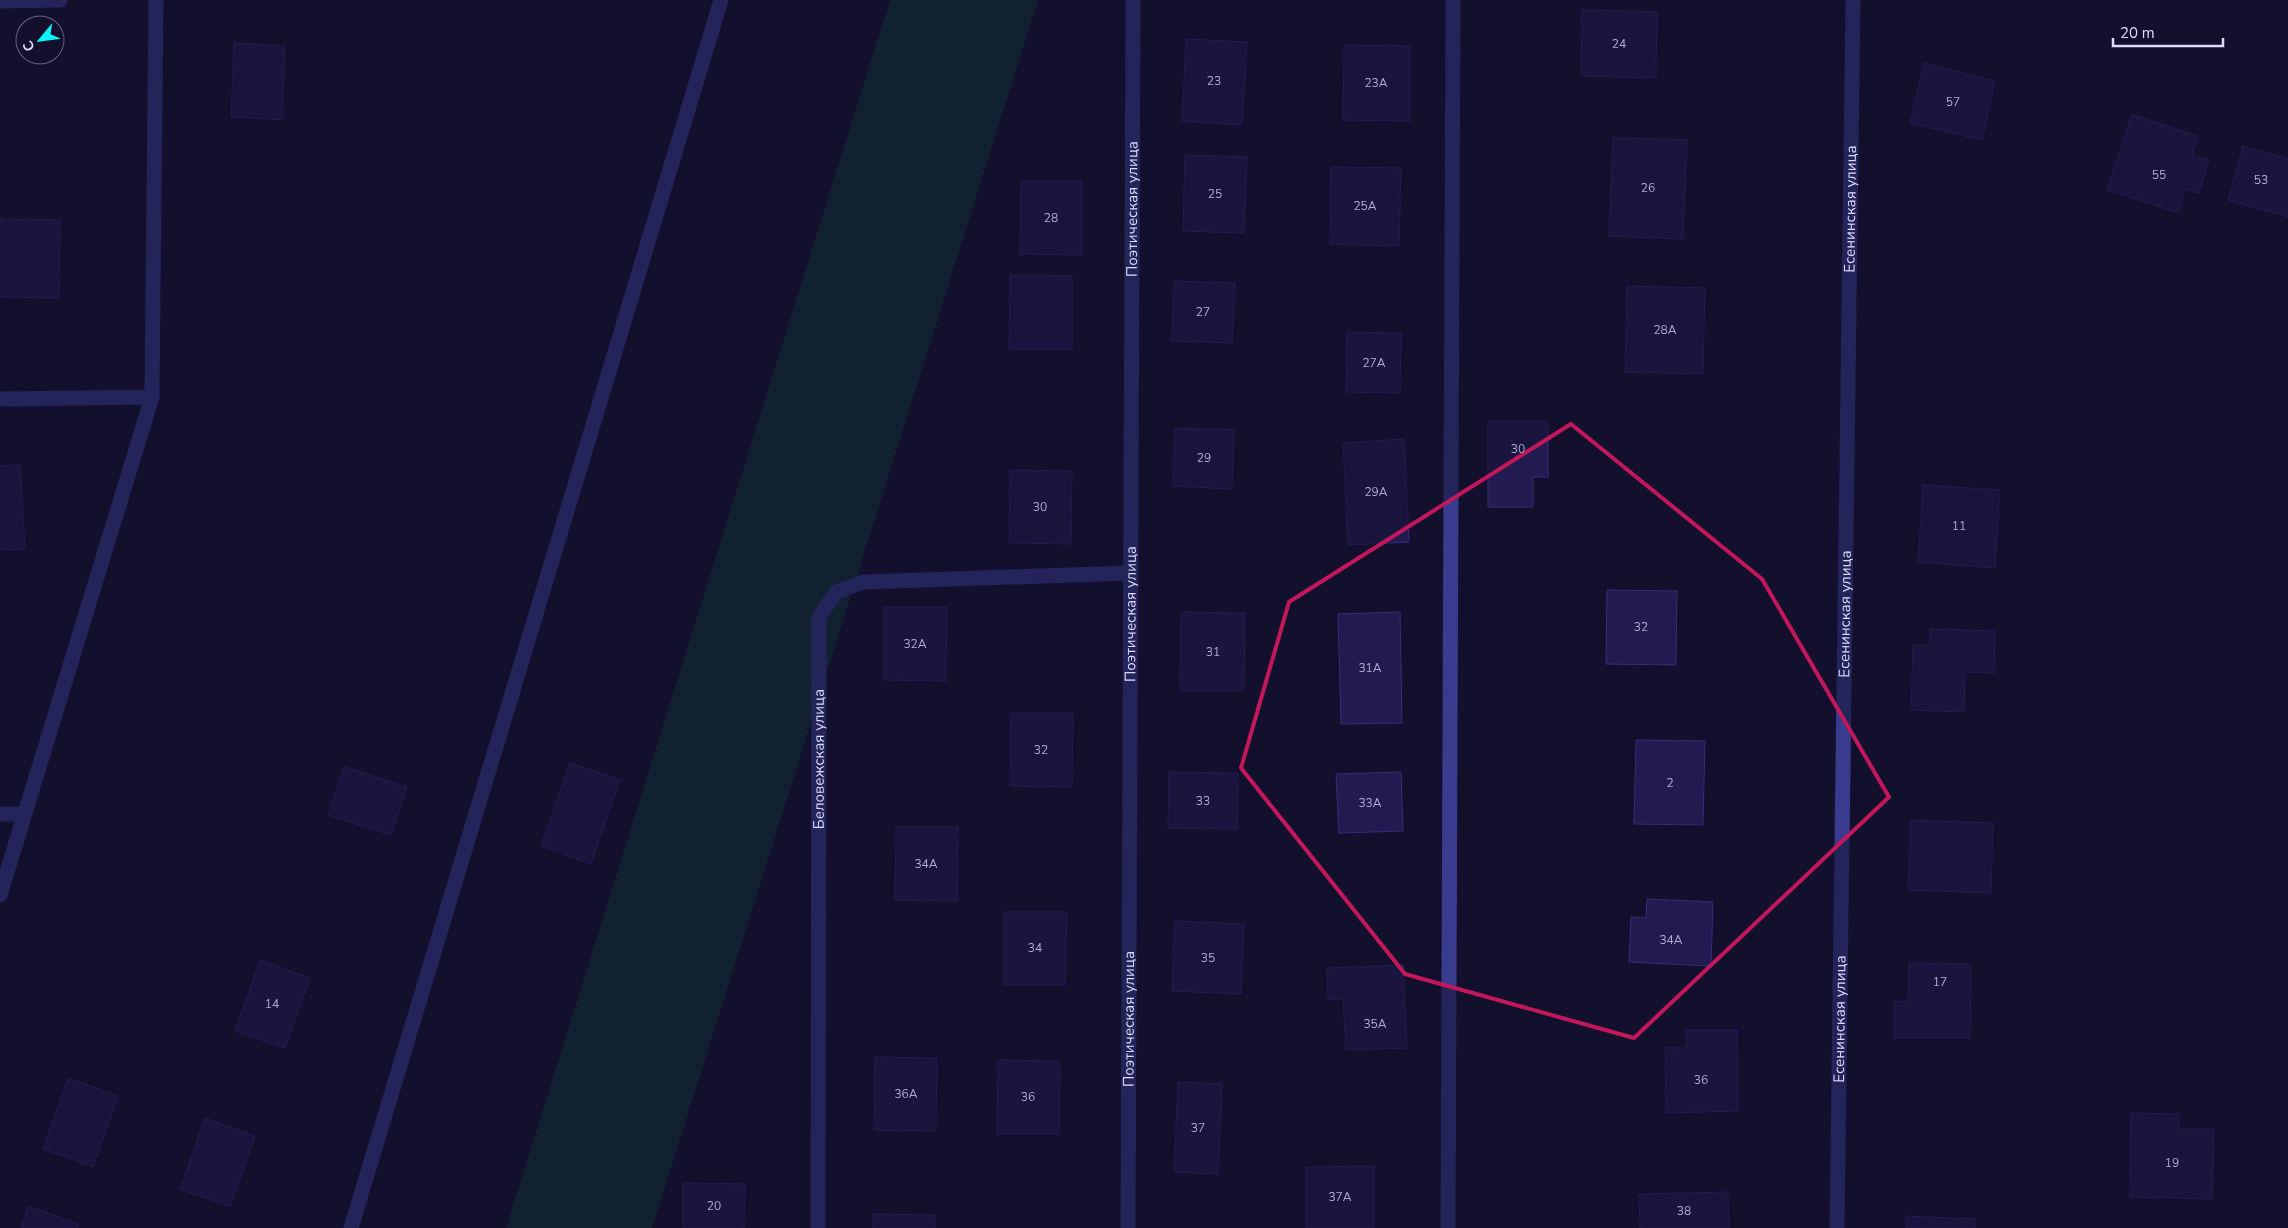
<svg xmlns="http://www.w3.org/2000/svg" width="2288" height="1228" viewBox="0 0 2288 1228" font-family="'Nunito Sans',sans-serif">
<style>
.green{fill:#133733}
.building{fill:#221b4f;stroke:#362c7c}
.lines{fill:none;stroke-linecap:round;stroke-linejoin:round}
.minor{stroke:#393c8e;stroke-width:15}
.marked{fill:none;stroke:#c2185b;stroke-width:4;stroke-linejoin:round}
.labels{text-anchor:middle;dominant-baseline:central;stroke-width:5;stroke-linejoin:round;paint-order:stroke}
.number-label{font-size:12px;fill:#aeacd3}
.street-label{font-size:15px;fill:#dddcff;stroke:#13102d}
</style>
<rect width="100%" height="100%" fill="#13102d"/>
<path class="green" d="M890,0H1038L652,1228H506Z"/>
<g class="building">
<path d="M1582,10L1657,12L1656,78L1581,76Z"/>
<path d="M1186,39L1247,42L1242,125L1182,121Z"/>
<path d="M234,43L285,46L282,120L231,117Z"/>
<path d="M1344,45L1410,46V121L1343,120Z"/>
<path d="M1924,63L1995,81L1982,140L1910,123Z"/>
<path d="M2132,114L2198,136L2192,155L2209,160L2199,193L2185,189L2178,213L2107,190Z"/>
<path d="M1613,138L1687,140L1683,239L1609,236Z"/>
<path d="M2243,146L2288,159V217L2228,200Z"/>
<path d="M1185,155L1247,157L1244,233L1183,231Z"/>
<path d="M1331,167L1401,168L1399,246L1330,244Z"/>
<path d="M1021,181H1082V255L1020,254Z"/>
<path d="M0,219L60,220L59,298L0,297Z"/>
<path d="M1010,275L1072,276V349H1009Z"/>
<path d="M1174,281L1235,283L1232,343L1172,341Z"/>
<path d="M1627,286L1705,288L1703,374L1625,372Z"/>
<path d="M1347,332L1401,333L1400,393L1346,392Z"/>
<path d="M1488,421H1548V477H1533V507H1488Z"/>
<path d="M1175,428L1234,430L1232,489L1173,486Z"/>
<path d="M1404,439L1409,542L1348,545L1343,443Z"/>
<path d="M20,465L25,549L0,550V466Z"/>
<path d="M1010,470L1072,471L1071,544L1009,543Z"/>
<path d="M1923,485L2000,490L1995,568L1918,562Z"/>
<path d="M1607,590L1677,591L1676,665L1606,664Z"/>
<path d="M884,607H947L946,681L884,680Z"/>
<path d="M1181,612L1245,613L1244,691H1180Z"/>
<path d="M1400,612L1402,723L1341,724L1338,614Z"/>
<path d="M1930,629L1995,631L1994,673L1965,672L1964,712L1911,710L1913,645L1930,646Z"/>
<path d="M1011,713H1073L1072,787L1010,786Z"/>
<path d="M1636,740L1705,741L1703,825L1634,824Z"/>
<path d="M570,763L620,780L591,864L541,846Z"/>
<path d="M344,766L407,787L391,835L328,815Z"/>
<path d="M1169,772L1238,773L1237,829L1168,828Z"/>
<path d="M1401,772L1403,831L1339,833L1336,774Z"/>
<path d="M1911,820L1993,823L1991,893L1908,890Z"/>
<path d="M896,827H958L957,901L895,900Z"/>
<path d="M1647,899L1713,902L1711,966L1629,962L1631,917L1646,918Z"/>
<path d="M1004,912H1067L1065,985H1004Z"/>
<path d="M1175,921L1244,924L1241,994L1172,991Z"/>
<path d="M260,960L310,978L285,1048L235,1031Z"/>
<path d="M1909,963L1971,964L1970,1038H1894V1001L1908,1002Z"/>
<path d="M1403,965L1407,1048L1346,1050L1343,999L1328,1000L1327,968Z"/>
<path d="M1686,1030H1737L1738,1111L1666,1113L1665,1048H1686Z"/>
<path d="M875,1057L937,1058L936,1131L874,1130Z"/>
<path d="M998,1060L1060,1061L1059,1134H997Z"/>
<path d="M68,1078L118,1096L93,1167L43,1149Z"/>
<path d="M1178,1082L1222,1084L1218,1174L1174,1172Z"/>
<path d="M2131,1113L2179,1114V1129H2214L2212,1199L2130,1197Z"/>
<path d="M205,1118L255,1136L230,1207L180,1189Z"/>
<path d="M1374,1166V1228H1306V1167Z"/>
<path d="M683,1183L745,1184L744,1228H683Z"/>
<path d="M1728,1192L1729,1228H1640L1639,1194Z"/>
<path d="M28,1206L78,1224L77,1228H21Z"/>
<path d="M873,1214L935,1215V1228H873Z"/>
<path d="M1906,1216L1975,1219V1228H1906Z"/>
</g>
<g class="lines">
<g class="minor">
<path d="M0,1L60,0"/>
<path d="M0,399L152,397"/>
<path d="M0,814H25"/>
<path d="M0,895L152,397L156,0"/>
<path d="M351,1228L721,0"/>
<path id="s1" d="M818,1228L819,617L836,592L864,582L1131,573"/>
<path id="s2" d="M1128,1228L1133,0"/>
<path d="M1448,1228L1453,0"/>
<path id="s3" d="M1837,1228L1853,0"/>
</g>
</g>
<path d="M0 0H2288V1228H0ZM1571,424L1762,579L1889,797L1634,1038L1405,974L1241,768L1289,602Z" fill="#13102d" fill-opacity=".55" fill-rule="evenodd"/>
<path class="marked" d="M1571,424L1762,579L1889,797L1634,1038L1405,974L1241,768L1289,602Z"/>
<g class="labels">
<g class="number-label">
<text x="1619" y="44">24</text>
<text x="1214" y="81">23</text>
<text x="1376" y="83">23А</text>
<text x="1953" y="102">57</text>
<text x="2159" y="175">55</text>
<text x="2261" y="180">53</text>
<text x="1648" y="188">26</text>
<text x="1215" y="194">25</text>
<text x="1365" y="206">25А</text>
<text x="1051" y="218">28</text>
<text x="1203" y="312">27</text>
<text x="1665" y="330">28А</text>
<text x="1374" y="363">27А</text>
<text x="1518" y="449">30</text>
<text x="1204" y="458">29</text>
<text x="1376" y="492">29А</text>
<text x="1040" y="507">30</text>
<text x="1959" y="526">11</text>
<text x="1641" y="627">32</text>
<text x="915" y="644">32А</text>
<text x="1213" y="652">31</text>
<text x="1370" y="668">31А</text>
<text x="1041" y="750">32</text>
<text x="1670" y="783">2</text>
<text x="1203" y="801">33</text>
<text x="1370" y="803">33А</text>
<text x="926" y="864">34А</text>
<text x="1671" y="940">34А</text>
<text x="1035" y="948">34</text>
<text x="1208" y="958">35</text>
<text x="1940" y="982">17</text>
<text x="272" y="1004">14</text>
<text x="1375" y="1024">35А</text>
<text x="1701" y="1080">36</text>
<text x="906" y="1094">36А</text>
<text x="1028" y="1097">36</text>
<text x="1198" y="1128">37</text>
<text x="2172" y="1163">19</text>
<text x="1340" y="1197">37А</text>
<text x="714" y="1206">20</text>
<text x="1684" y="1211">38</text>
</g>
<g class="street-label">
<text stroke="none"><textPath href="#s2" startOffset="1019">Поэтическая улица</textPath></text>
<text stroke="none"><textPath href="#s3" startOffset="1019">Есенинская улица</textPath></text>
<text stroke="none"><textPath href="#s2" startOffset="614">Поэтическая улица</textPath></text>
<text stroke="none"><textPath href="#s3" startOffset="614">Есенинская улица</textPath></text>
<text stroke="none"><textPath href="#s1" startOffset="469">Беловежская улица</textPath></text>
<text stroke="none"><textPath href="#s2" startOffset="209">Поэтическая улица</textPath></text>
<text stroke="none"><textPath href="#s3" startOffset="209">Есенинская улица</textPath></text>
</g>
</g>
<g transform="translate(40 40) rotate(241)"><circle r="24" fill="#13102d" stroke="#646281"/>
<path d="M0-4L9 19L0 12L-9 19Z" fill="#08f8ff"/>
<text y="-8" font-size="14" font-weight="bold" text-anchor="middle" fill="#dddcff">С</text>
</g>
<path d="M2113 38v8h110v-8" fill="none" stroke="#dddcff" stroke-width="2.5"/>
<text x="2120" y="38" font-size="15" fill="#dddcff" stroke="#13102d" stroke-width="4" paint-order="stroke">20 m</text>
</svg>
